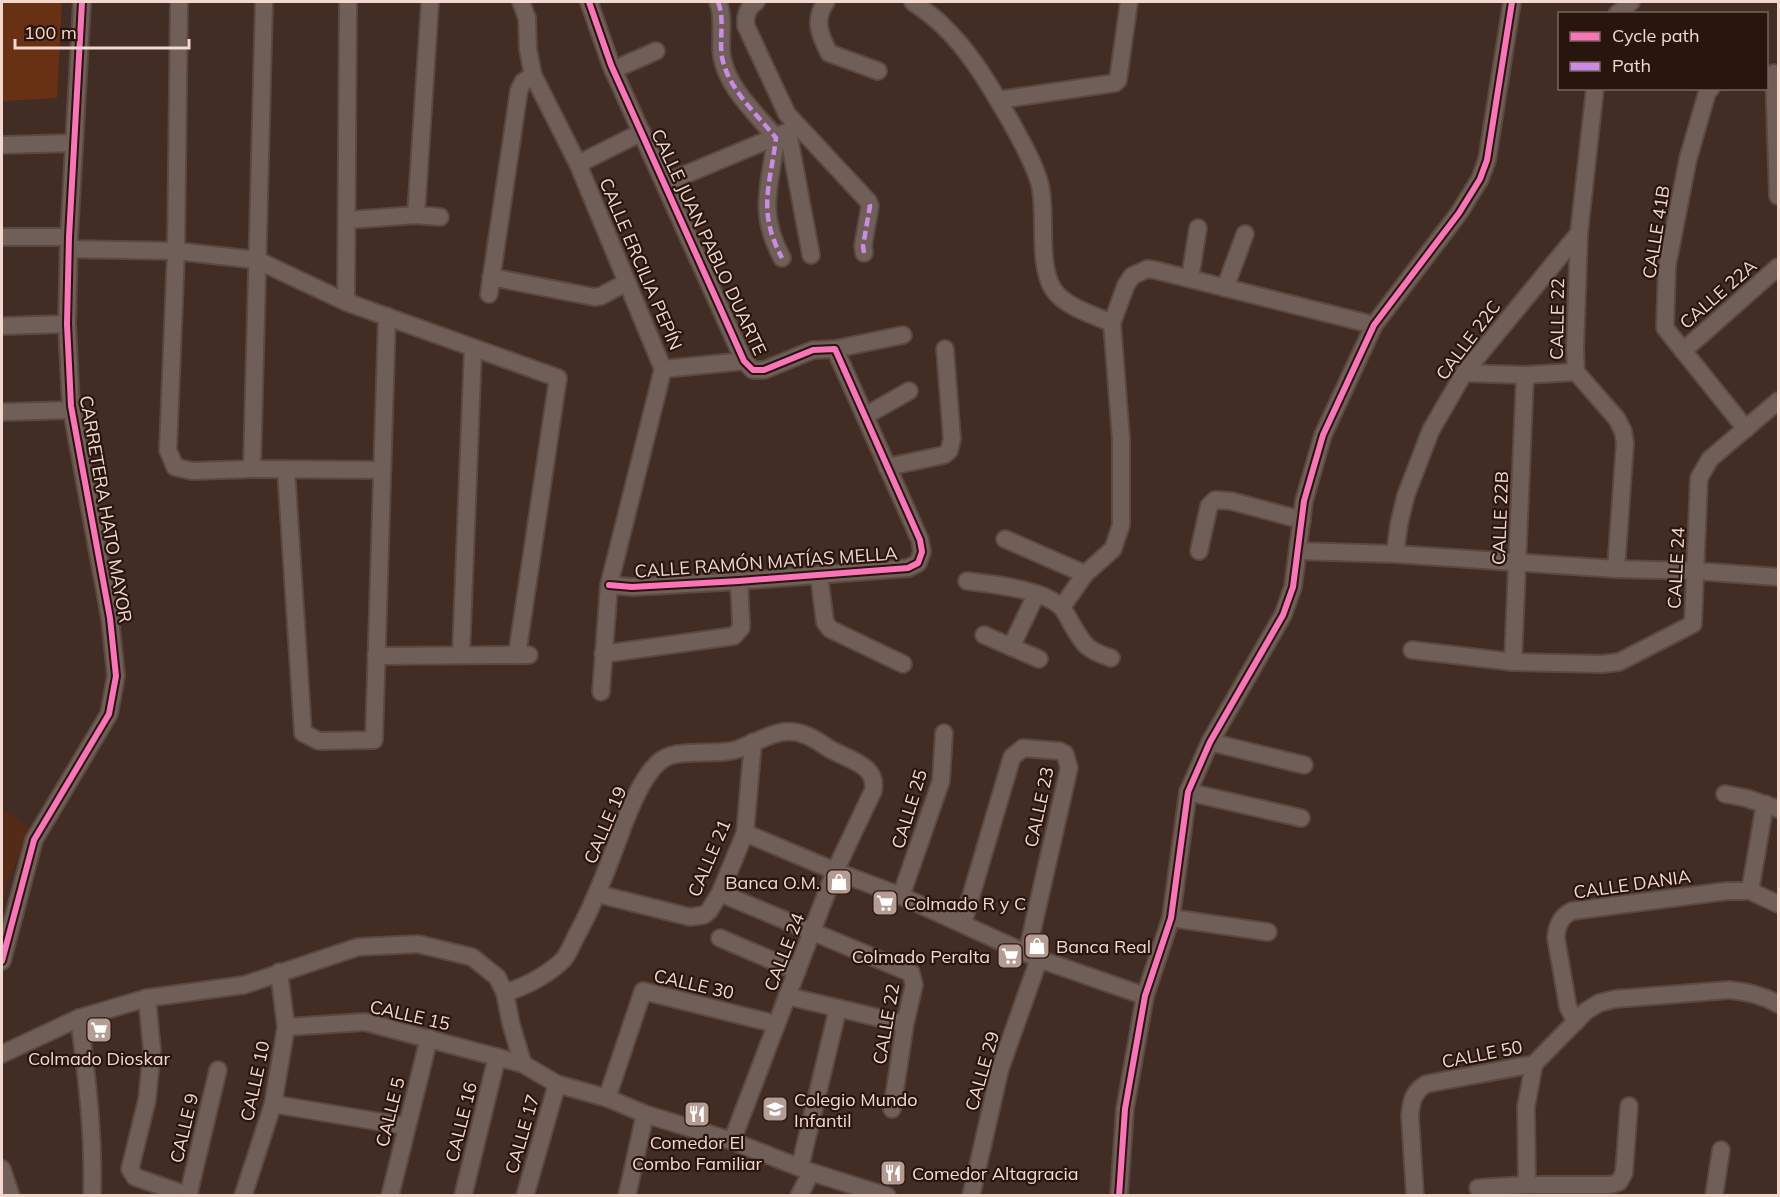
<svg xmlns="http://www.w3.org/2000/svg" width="1780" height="1197" viewBox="0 0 1780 1197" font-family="Mulish,sans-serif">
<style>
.built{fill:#552b17}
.green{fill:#693114}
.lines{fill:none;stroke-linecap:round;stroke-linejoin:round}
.minor-casing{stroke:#5b4841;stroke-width:20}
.minor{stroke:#705f58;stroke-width:16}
.quiet{stroke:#ca8be6;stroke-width:4.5;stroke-dasharray:9 4.5;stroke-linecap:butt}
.cycleway-casing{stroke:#28160e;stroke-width:10}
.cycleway{stroke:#fb73b8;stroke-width:6}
.labels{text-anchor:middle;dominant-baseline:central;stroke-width:4.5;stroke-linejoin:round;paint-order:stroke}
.street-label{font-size:18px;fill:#f2d8cd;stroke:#28160e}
.poi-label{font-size:18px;fill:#f2d8cd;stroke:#28160e;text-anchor:start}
</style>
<rect width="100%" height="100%" fill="#412d23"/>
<path class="built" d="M2,808L30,829L8,880L2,904Z"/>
<path class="green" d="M2,2H62L57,98L2,101Z"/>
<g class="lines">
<g class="minor-casing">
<g id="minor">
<path d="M179,2L176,251L257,260L346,302L558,378L517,655"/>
<path d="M521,2L527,18L528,49L533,75L578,164L663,369L609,585L601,692"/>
<path d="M589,2L611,65L744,361L753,370H764L813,350L835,349L920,540L922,552L918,563L908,568L739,581L632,587L609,585"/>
<path d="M718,2C725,19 719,39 722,57C728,89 756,113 776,138C770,187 757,211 782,258"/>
<path d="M756,2C747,8 745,16 746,26L787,114L868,201L870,206L863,246L864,253"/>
<path d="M826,2C813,20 820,35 829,53L878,71"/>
<path d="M913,2C923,9 933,16 942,25C971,52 991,88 1011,122C1021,141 1035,164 1040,185C1047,214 1037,263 1053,289C1065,307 1093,315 1112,323"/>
<path d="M1617,14L1631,2"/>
<path d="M613,70L656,51"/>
<path d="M1774,73L1778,196"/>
<path d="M1595,88L1579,233L1575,350L1576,372L1617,419L1623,431L1625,443L1616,569"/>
<path d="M1711,88L1707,93L1688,159L1667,266L1665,328L1746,429"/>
<path d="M998,100L1115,83L1118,80L1129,2"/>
<path d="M788,132L811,255"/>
<path d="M2,145L74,143"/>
<path d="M578,164L642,132"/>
<path d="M665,183L799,127"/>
<path d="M416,215L430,2"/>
<path d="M348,220L416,215L440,217"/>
<path d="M2,237H69"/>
<path d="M69,249L176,251L168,450L175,467L192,471L252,469L382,470"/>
<path d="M491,277L594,297L601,296L627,282"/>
<path d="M1190,278L1198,228"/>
<path d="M1225,288L1245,234"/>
<path d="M489,294L519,90L523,82L533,75"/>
<path d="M346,302L348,2"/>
<path d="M2,326L67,324"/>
<path d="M835,349L903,335"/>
<path d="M1683,351L1778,267"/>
<path d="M663,369L744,361"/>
<path d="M1464,373L1525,375L1576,372"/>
<path d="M2,412L71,410"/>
<path d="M865,416L909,391"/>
<path d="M887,467L944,455L949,451L952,439L945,349"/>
<path d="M252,469L264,2"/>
<path d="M286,469L303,733L319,741L374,740L387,316"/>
<path d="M1005,539L1085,574"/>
<path d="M1199,551L1209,506L1215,500L1231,501L1302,520"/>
<path d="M1298,551L1395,554L1616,569L1696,571L1778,577"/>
<path d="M1395,554L1399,524L1406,495L1431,430L1464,373L1579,233"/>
<path d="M819,575L825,622L830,629L903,664"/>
<path d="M967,581C991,584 1043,589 1061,607C1065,611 1068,617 1071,623C1084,645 1086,650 1111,658"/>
<path d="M1062,607L1085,574L1113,549L1121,525V439L1112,323L1126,285L1132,276L1147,269L1155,270L1374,325"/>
<path d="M984,635L1039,659"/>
<path d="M1011,647L1036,595"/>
<path d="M1412,650L1513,662L1602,664L1619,662L1693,624L1699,478L1710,459L1778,401"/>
<path d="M603,654L734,636L741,628V622L739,581"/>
<path d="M461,655L473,348"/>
<path d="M376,656L529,655"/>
<path d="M1513,662L1525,375"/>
<path d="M1210,742L1304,765"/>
<path d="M1188,792L1301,818"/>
<path d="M1725,794L1746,798L1778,809"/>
<path d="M745,833L835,871L901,896L1039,959L1145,996"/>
<path d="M1750,891L1765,804"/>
<path d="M720,893L911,973L914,985L905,1024L892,1109"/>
<path d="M598,894L690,917L704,915L709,911L720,893L745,833L753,742"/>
<path d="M901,896L941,781L944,733"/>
<path d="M1171,918L1268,932"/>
<path d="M963,923L1012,757L1023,748L1059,751L1065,754L1069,768L1027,953"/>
<path d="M720,938L797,971"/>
<path d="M2,961L34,840L109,714L116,676L110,618L71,406L67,324L69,237L82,2"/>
<path d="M505,993C526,986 548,975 564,959C570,951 574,939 579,931C597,897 610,862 623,826C631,806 642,778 658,763C675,745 719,758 741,748C777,733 790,721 825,746C843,759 879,763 873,791L835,871L732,1141"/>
<path d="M787,996L905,1024"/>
<path d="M147,998L152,1050L147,1100L130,1169L135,1177L190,1196"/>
<path d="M79,1018C87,1077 94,1136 92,1196"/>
<path d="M1576,1022L1568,1007L1556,938C1557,925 1561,916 1572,911L1727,891H1750L1778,904"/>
<path d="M286,1027L365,1022L523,1064L557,1084L607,1098L645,1114L732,1141L811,1172L887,1196"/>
<path d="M2,1054L79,1018L147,998L244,985L358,947L418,944L472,957L497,977L505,993L511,1024L523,1064"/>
<path d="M1534,1064L1526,1107L1527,1185H1610L1619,1182L1624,1173L1629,1106"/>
<path d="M607,1098L643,991L776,1024"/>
<path d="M273,1104L405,1126"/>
<path d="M800,1167L838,1008"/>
<path d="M2,1169L11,1196"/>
<path d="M1478,1188L1527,1185"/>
<path d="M188,1196L218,1070"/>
<path d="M243,1196L273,1104L286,1027L279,972"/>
<path d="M390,1196L429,1038"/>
<path d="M463,1196L497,1057"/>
<path d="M525,1196L557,1084"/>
<path d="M627,1196L645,1114"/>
<path d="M799,1196L811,1172"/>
<path d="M971,1196L1000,1069L1039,959"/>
<path d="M1119,1196L1125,1109L1145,996L1171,918L1188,792L1210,742L1283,615L1293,587L1304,501L1323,435L1374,325L1459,213L1480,179L1487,160L1512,2"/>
<path d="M1415,1196L1410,1116C1411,1102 1413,1092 1426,1084L1534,1064L1586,1011L1599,1003L1615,999L1729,990C1748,992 1762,995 1778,1004"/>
<path d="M1714,1196L1721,1150"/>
</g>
</g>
<use href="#minor" class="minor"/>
<g class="quiet">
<path d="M718,2C725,19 719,39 722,57C728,89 756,113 776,138C770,187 757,211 782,258"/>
<path d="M864,253L863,246L870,206L868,201"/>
</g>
<g class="cycleway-casing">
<g id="cycleway">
<path d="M589,2L611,65L744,361L753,370H764L813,350L835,349L920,540L922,552L918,563L908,568L739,581L632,587L609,585"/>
<path d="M2,961L34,840L109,714L116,676L110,618L71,406L67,324L69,237L82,2"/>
<path d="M1119,1196L1125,1109L1145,996L1171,918L1188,792L1210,742L1283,615L1293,587L1304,501L1323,435L1374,325L1459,213L1480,179L1487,160L1512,2"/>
</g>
</g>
<use href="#cycleway" class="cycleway"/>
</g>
<defs>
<g id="shop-square" transform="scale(1.35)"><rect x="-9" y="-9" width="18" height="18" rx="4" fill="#b49c92" stroke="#28160e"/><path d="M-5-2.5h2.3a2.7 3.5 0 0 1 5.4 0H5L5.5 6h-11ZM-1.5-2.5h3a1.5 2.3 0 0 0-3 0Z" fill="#fff"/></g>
<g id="supermarket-square" transform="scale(1.35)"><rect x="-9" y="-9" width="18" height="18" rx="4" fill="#b49c92" stroke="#28160e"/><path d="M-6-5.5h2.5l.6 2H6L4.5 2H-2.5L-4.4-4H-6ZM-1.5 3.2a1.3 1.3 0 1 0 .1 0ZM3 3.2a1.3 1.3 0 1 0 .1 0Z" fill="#fff"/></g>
<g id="school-square" transform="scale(1.35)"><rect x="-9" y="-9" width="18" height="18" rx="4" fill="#b49c92" stroke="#28160e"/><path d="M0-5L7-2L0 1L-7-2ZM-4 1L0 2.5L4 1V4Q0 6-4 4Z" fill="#fff"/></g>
<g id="restaurant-square" transform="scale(1.35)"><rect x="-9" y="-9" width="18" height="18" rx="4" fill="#b49c92" stroke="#28160e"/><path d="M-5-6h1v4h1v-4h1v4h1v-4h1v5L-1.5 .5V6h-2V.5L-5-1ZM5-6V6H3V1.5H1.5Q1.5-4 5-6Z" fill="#fff"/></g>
</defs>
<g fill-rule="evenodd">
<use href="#shop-square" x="839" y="882"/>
<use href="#supermarket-square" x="885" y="903"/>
<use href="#shop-square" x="1037" y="946"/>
<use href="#supermarket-square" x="1010" y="956"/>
<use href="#supermarket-square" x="99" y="1030"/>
<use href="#school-square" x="775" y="1109"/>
<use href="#restaurant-square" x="697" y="1114"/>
<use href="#restaurant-square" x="893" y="1173"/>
</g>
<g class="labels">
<g class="street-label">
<text transform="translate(1656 232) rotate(-81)">CALLE 41B</text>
<text transform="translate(709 242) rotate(65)">CALLE JUAN PABLO DUARTE</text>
<text transform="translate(641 264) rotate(67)">CALLE ERCILIA PEPÍN</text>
<text transform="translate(1718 294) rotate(-41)">CALLE 22A</text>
<text transform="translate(1557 319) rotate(-89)">CALLE 22</text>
<text transform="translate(1468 340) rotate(-53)">CALLE 22C</text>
<text transform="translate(106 509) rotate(80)">CARRETERA HATO MAYOR</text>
<text transform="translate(1500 518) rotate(-88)">CALLE 22B</text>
<text transform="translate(766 562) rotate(-4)">CALLE RAMÓN MATÍAS MELLA</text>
<text transform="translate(1676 568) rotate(-87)">CALLE 24</text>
<text transform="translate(1039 807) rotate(-78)">CALLE 23</text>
<text transform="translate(909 809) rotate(-73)">CALLE 25</text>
<text transform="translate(605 825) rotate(-67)">CALLE 19</text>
<text transform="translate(709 858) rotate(-67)">CALLE 21</text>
<text transform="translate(1632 884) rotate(-8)">CALLE DANIA</text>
<text transform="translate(784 952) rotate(-69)">CALLE 24</text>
<text transform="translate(694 984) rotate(13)">CALLE 30</text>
<text transform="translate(410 1015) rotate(13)">CALLE 15</text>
<text transform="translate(886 1024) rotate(-80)">CALLE 22</text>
<text transform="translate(1482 1054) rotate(-11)">CALLE 50</text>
<text transform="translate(982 1071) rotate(-74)">CALLE 29</text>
<text transform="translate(255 1081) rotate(-78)">CALLE 10</text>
<text transform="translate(390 1112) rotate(-76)">CALLE 5</text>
<text transform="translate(461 1122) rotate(-76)">CALLE 16</text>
<text transform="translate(184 1128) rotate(-77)">CALLE 9</text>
<text transform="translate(522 1134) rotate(-74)">CALLE 17</text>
</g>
<g class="poi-label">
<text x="820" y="882" text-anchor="end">Banca O.M.</text>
<text x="904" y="903">Colmado R y C</text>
<text x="1056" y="946">Banca Real</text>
<text x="990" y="956" text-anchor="end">Colmado Peralta</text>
<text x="99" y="1058" text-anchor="middle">Colmado Dioskar</text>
<text x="794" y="1099">Colegio Mundo<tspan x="794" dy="21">Infantil</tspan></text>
<text x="697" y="1142" text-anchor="middle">Comedor El<tspan x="697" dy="21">Combo Familiar</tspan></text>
<text x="912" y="1173">Comedor Altagracia</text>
</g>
</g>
<rect width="1780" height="1197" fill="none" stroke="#f2d8cd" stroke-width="6"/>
<rect x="1558" y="12" width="210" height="78" fill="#28160e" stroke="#79645a" stroke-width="1.5"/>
<rect x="1570" y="32" width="30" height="9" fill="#fb73b8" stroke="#79645a" stroke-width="1.5"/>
<text x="1612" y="42" font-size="18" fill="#f2d8cd">Cycle path</text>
<rect x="1570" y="62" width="30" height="9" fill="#ca8be6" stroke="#79645a" stroke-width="1.5"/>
<text x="1612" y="72" font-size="18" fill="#f2d8cd">Path</text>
<path d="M15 39v9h174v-9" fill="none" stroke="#f2d8cd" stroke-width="3"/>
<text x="24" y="39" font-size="18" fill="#f2d8cd" stroke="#28160e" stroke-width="4.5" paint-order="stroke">100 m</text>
</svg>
